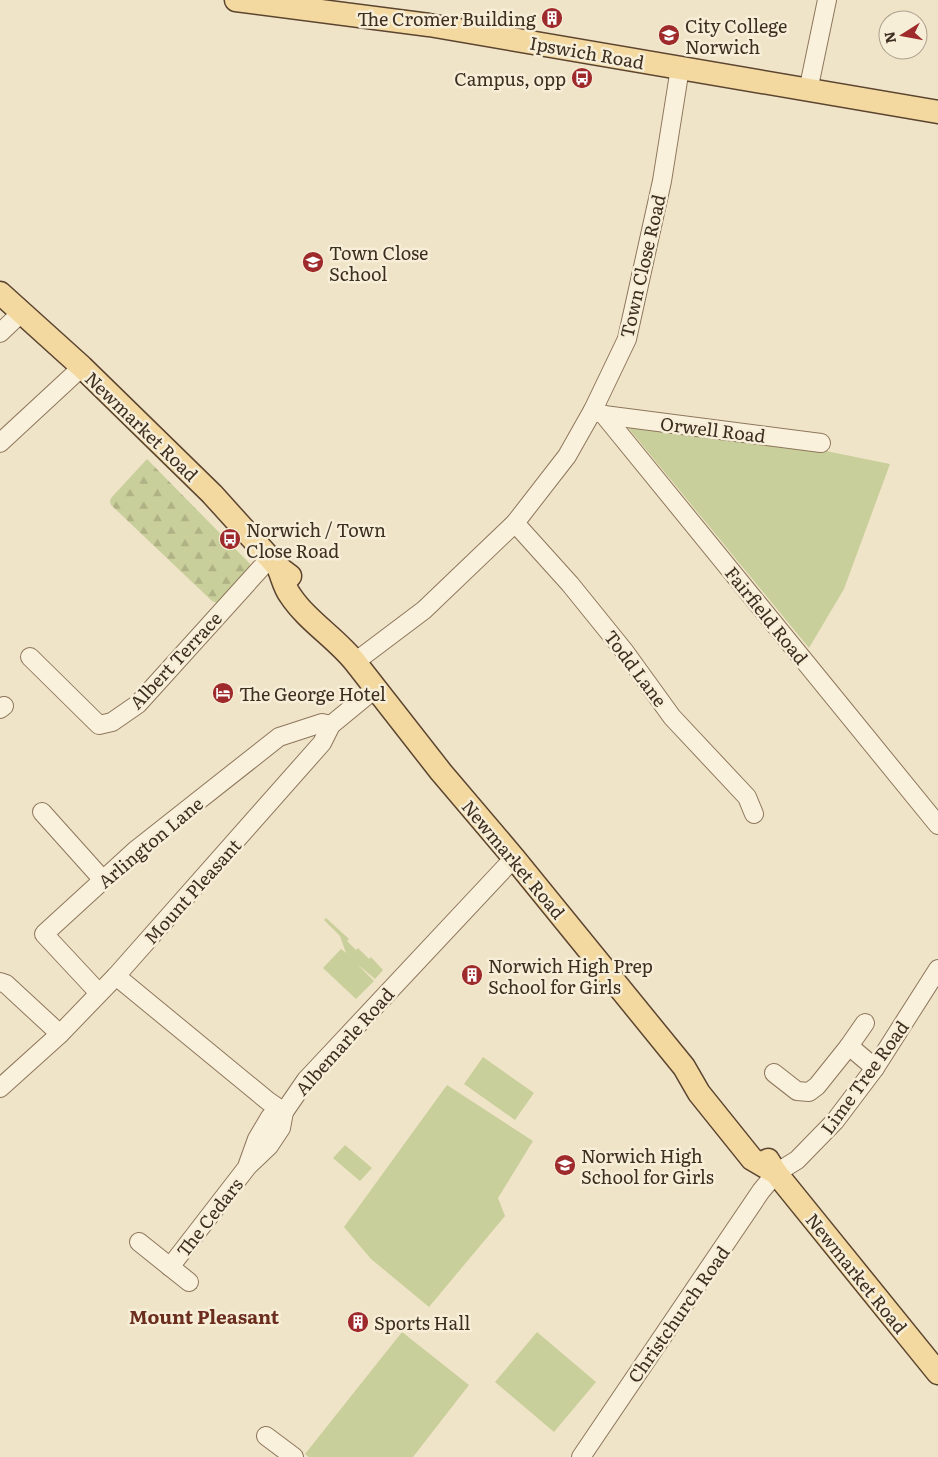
<svg xmlns="http://www.w3.org/2000/svg" width="938" height="1457" viewBox="0 0 938 1457" font-family="Literata,serif">
<style>
.green{fill:#c9cf9b}
.forest{fill:url(#forest-firs)}
.lines{fill:none;stroke-linecap:round;stroke-linejoin:round}
.minor-casing{stroke:#8d765c;stroke-width:20}
.major-casing{stroke:#5b4430;stroke-width:25}
.minor{stroke:#faf1dc;stroke-width:18}
.major{stroke:#f3d9a0;stroke-width:22}
.labels{text-anchor:middle;dominant-baseline:central;stroke-width:5;stroke-linejoin:round;paint-order:stroke}
.poi-label{font-size:18px;fill:#3d2e20;stroke:#f7eed8;text-anchor:start}
.street-label{font-size:18px;fill:#3d2e20;stroke:#f7eed8}
.neighbourhood-label{font-size:19px;font-weight:bold;fill:#6b2e1e;stroke:#f7eed8}
</style>
<defs>
<pattern id="forest-firs" width="22" height="20" patternUnits="userSpaceOnUse" patternTransform="scale(1.25)"><rect width="22" height="20" fill="#c9cf9b"/><path d="M5 1l3.5 6h-7zM16 11l3.5 6h-7z" fill="#aeb285"/></pattern>
</defs>
<rect width="100%" height="100%" fill="#f0e4c8"/>
<g class="green">
<path d="M629,422L826,451L890,464L844,589L809,648L625,424Z"/>
<path d="M326,918L349,939L347,941L356,950L358,948L369,959L371,957L383,970L375,979L357,964L374,981L356,999L323,968L341,949L346,953L340,936L324,920Z"/>
<path d="M483,1057L534,1093L515,1120L464,1084Z"/>
<path d="M447,1085L533,1141L498,1198L505,1216L429,1307L371,1259L344,1227Z"/>
<path d="M345,1145L372,1168L360,1181L333,1158Z"/>
<path d="M402,1332L469,1385L413,1457H309L305,1454Z"/>
<path d="M537,1332L596,1382L554,1432L495,1382Z"/>
</g>
<path class="forest" d="M147,459L255,569L223,600L217,603L212,601L111,505L110,501L111,498Z"/>
<g class="lines">
<g class="minor-casing">
<g id="minor">
<path d="M808,91L827,0"/>
<path d="M0,333L22,312"/>
<path d="M593,410L604,415L938,825"/>
<path d="M604,415L821,443"/>
<path d="M0,443L82,367"/>
<path d="M515,523L570,584L625,652L672,717L747,797L754,814"/>
<path d="M30,657L99,725L112,722L138,704L270,558"/>
<path d="M355,662L424,610L515,523L567,456L593,410L627,339L662,181L680,68"/>
<path d="M0,709L4,706"/>
<path d="M42,812L103,880"/>
<path d="M116,976L268,1101L284,1112"/>
<path d="M0,982L6,984L60,1034"/>
<path d="M99,993L44,934L137,849L279,737L322,723L331,725"/>
<path d="M849,1046L865,1023"/>
<path d="M774,1073L797,1091L809,1092L817,1086L849,1046L875,1068"/>
<path d="M0,1088L60,1034L116,976L322,743L331,725L376,688"/>
<path d="M248,1164L257,1139L270,1117L284,1112"/>
<path d="M139,1242L189,1282"/>
<path d="M170,1267L248,1166L269,1146L281,1128L284,1112L306,1080L514,858"/>
<path d="M266,1436L294,1457"/>
<path d="M581,1457L761,1191L776,1173L797,1160L835,1121L875,1068L938,969"/>
</g>
</g>
<g class="major-casing">
<g id="major">
<path d="M236,0L429,25L938,112"/>
<path d="M0,293L82,367L212,494L278,567L290,576"/>
<path d="M278,567C282,576 284,587 290,595C307,621 336,638 355,662L441,772L514,858L684,1067L699,1093L752,1159L776,1173"/>
<path d="M768,1160L776,1173L938,1373"/>
</g>
</g>
<use href="#minor" class="minor"/>
<use href="#major" class="major"/>
</g>
<defs>
<g id="building-disc" transform="scale(1.125)"><circle r="9.5" fill="#9e2a2b" stroke="#f7eed8"/><path d="M-4-6H4V6H1V3H-1V6H-4ZM-2.5-4.3h1.7v1.8h-1.7ZM.8-4.3h1.7v1.8H.8ZM-2.5-1h1.7V.8h-1.7ZM.8-1h1.7V.8H.8Z" fill="#fff"/></g>
<g id="university-disc" transform="scale(1.125)"><circle r="9.5" fill="#9e2a2b" stroke="#f7eed8"/><path d="M0-5L7-2L0 1L-7-2ZM-4 1L0 2.5L4 1V4Q0 6-4 4Z" fill="#fff"/></g>
<g id="bus-disc" transform="scale(1.125)"><circle r="9.5" fill="#9e2a2b" stroke="#f7eed8"/><path d="M-5-6H5V4H4V6H2V4H-2V6H-4V4H-5ZM-3.5-4V0h7V-4ZM-3.5 1.2v1.5H-2V1.2ZM2 1.2v1.5H3.5V1.2Z" fill="#fff"/></g>
<g id="school-disc" transform="scale(1.125)"><circle r="9.5" fill="#9e2a2b" stroke="#f7eed8"/><path d="M0-5L7-2L0 1L-7-2ZM-4 1L0 2.5L4 1V4Q0 6-4 4Z" fill="#fff"/></g>
<g id="hotel-disc" transform="scale(1.125)"><circle r="9.5" fill="#9e2a2b" stroke="#f7eed8"/><path d="M-6-4.5h1.5V1H6V5H4.5V3h-9V5H-6ZM-4 0a1.8 1.8 0 1 1 3.6 0ZM.5 0V-2.5h3Q6-2.5 6 0Z" fill="#fff"/></g>
</defs>
<g fill-rule="evenodd">
<use href="#building-disc" x="552" y="18"/>
<use href="#university-disc" x="669" y="35"/>
<use href="#bus-disc" x="582" y="78"/>
<use href="#school-disc" x="313" y="262"/>
<use href="#bus-disc" x="230" y="539"/>
<use href="#hotel-disc" x="223" y="693"/>
<use href="#building-disc" x="472" y="975"/>
<use href="#school-disc" x="565" y="1165"/>
<use href="#building-disc" x="358" y="1322"/>
</g>
<g class="labels">
<g class="poi-label">
<text x="536" y="18" text-anchor="end">The Cromer Building</text>
<text x="685" y="25">City College<tspan x="685" dy="21">Norwich</tspan></text>
<text x="566" y="78" text-anchor="end">Campus, opp</text>
<text x="329" y="252">Town Close<tspan x="329" dy="21">School</tspan></text>
<text x="246" y="529">Norwich / Town<tspan x="246" dy="21">Close Road</tspan></text>
<text x="239" y="693">The George Hotel</text>
<text x="488" y="965">Norwich High Prep<tspan x="488" dy="21">School for Girls</tspan></text>
<text x="581" y="1155">Norwich High<tspan x="581" dy="21">School for Girls</tspan></text>
<text x="374" y="1322">Sports Hall</text>
</g>
<g class="street-label">
<text transform="translate(587 52) rotate(10)">Ipswich Road</text>
<text transform="translate(642 266) rotate(-77)">Town Close Road</text>
<text transform="translate(142 426) rotate(44)">Newmarket Road</text>
<text transform="translate(713 429) rotate(7)">Orwell Road</text>
<text transform="translate(767 615) rotate(51)">Fairfield Road</text>
<text transform="translate(175 660) rotate(-47)">Albert Terrace</text>
<text transform="translate(636 668) rotate(53)">Todd Lane</text>
<text transform="translate(150 842) rotate(-40)">Arlington Lane</text>
<text transform="translate(514 859) rotate(50)">Newmarket Road</text>
<text transform="translate(192 891) rotate(-48)">Mount Pleasant</text>
<text transform="translate(344 1041) rotate(-48)">Albemarle Road</text>
<text transform="translate(864 1077) rotate(-54)">Lime Tree Road</text>
<text transform="translate(209 1217) rotate(-52)">The Cedars</text>
<text transform="translate(857 1273) rotate(51)">Newmarket Road</text>
<text transform="translate(678 1314) rotate(-55)">Christchurch Road</text>
</g>
<g class="neighbourhood-label">
<text x="204" y="1316">Mount Pleasant</text>
</g>
</g>
<g transform="translate(903 35) rotate(259)"><circle r="24" fill="#f7eed8" stroke="#ada18e"/>
<path d="M0-4L9 19L0 12L-9 19Z" fill="#9e2a2b"/>
<text y="-8" font-size="14" font-weight="bold" text-anchor="middle" fill="#3d2e20">N</text>
</g>
</svg>
